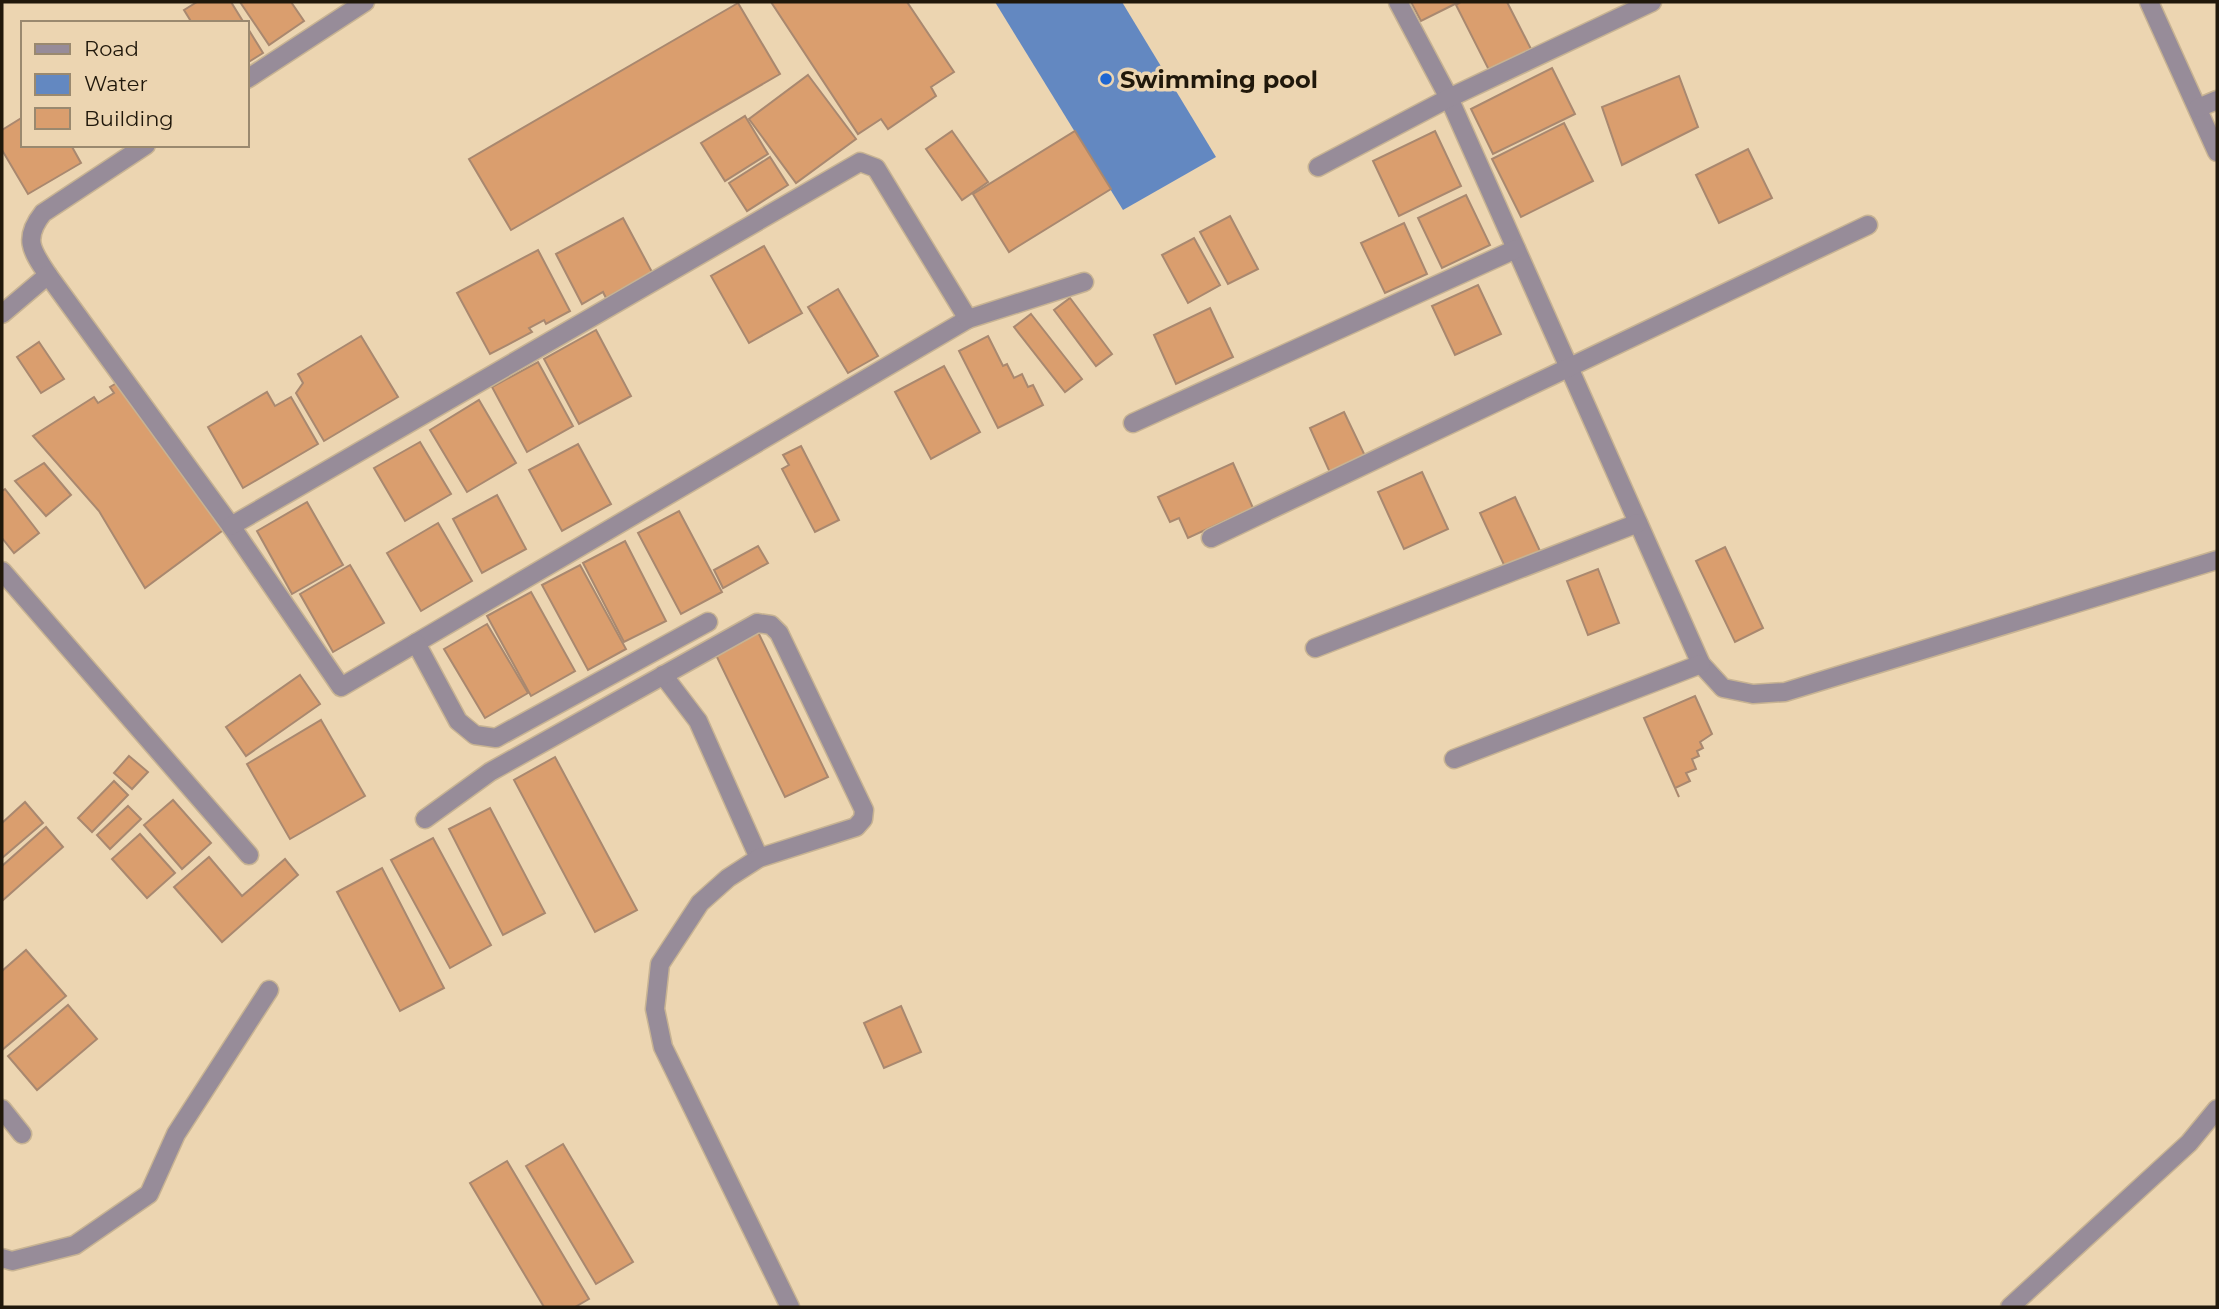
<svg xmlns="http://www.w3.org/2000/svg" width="2219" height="1309" viewBox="0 0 2219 1309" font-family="Montserrat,sans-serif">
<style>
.water{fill:#6388c1}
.building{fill:#da9e6e;stroke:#a9886f;stroke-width:2}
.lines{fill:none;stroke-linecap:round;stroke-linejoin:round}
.minor-casing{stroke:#c7b393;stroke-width:21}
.minor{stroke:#978c99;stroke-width:18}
.poi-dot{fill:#1e66d2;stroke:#ecd5b1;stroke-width:2.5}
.labels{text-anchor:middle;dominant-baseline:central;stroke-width:7;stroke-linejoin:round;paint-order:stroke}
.poi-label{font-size:24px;font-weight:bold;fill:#20180b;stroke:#ecd5b1;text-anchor:start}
</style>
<rect width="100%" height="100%" fill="#ecd5b1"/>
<path class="water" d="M995,2H1122L1216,157L1123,210Z"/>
<g class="building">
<path d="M197,2H231L244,23H192L184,10Z"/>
<path d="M240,2H291L304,21L269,45Z"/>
<path d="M771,2H907L954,72L931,87L936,96L888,129L881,119L858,134Z"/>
<path d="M1411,2H1459L1421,21Z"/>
<path d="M1461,2H1507L1531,49L1489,70L1456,5Z"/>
<path d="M738,3L780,74L511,230L469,159Z"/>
<path d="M247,27L263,53L247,63Z"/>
<path d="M1552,68L1575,114L1493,154L1471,109Z"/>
<path d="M808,75L856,139L796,183L749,119Z"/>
<path d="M1679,76L1698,127L1622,165L1602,107Z"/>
<path d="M745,116L768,154L725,181L701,143Z"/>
<path d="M23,117V145H71L81,163L28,194L2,150V130Z"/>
<path d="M1564,123L1593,181L1521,217L1492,159Z"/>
<path d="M952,131L988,182L962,200L926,149Z"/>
<path d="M1075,131L1111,189L1009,252L973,194Z"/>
<path d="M1435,131L1461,186L1399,216L1373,161Z"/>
<path d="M1748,149L1772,198L1719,223L1696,175Z"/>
<path d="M770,157L788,185L747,211L729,183Z"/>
<path d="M1466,195L1490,245L1442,268L1418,218Z"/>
<path d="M1230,216L1258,269L1228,284L1200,232Z"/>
<path d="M623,218L652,272L606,298L603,292L582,304L556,254Z"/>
<path d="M1404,223L1427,274L1385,293L1361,243Z"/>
<path d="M1194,238L1220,285L1188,303L1162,255Z"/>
<path d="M764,246L802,313L749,343L711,276Z"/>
<path d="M538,250L570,311L546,324L544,320L529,328L532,332L490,354L457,293Z"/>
<path d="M1478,285L1501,334L1455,355L1432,306Z"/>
<path d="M838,289L878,356L848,373L808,307Z"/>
<path d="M1070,298L1112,354L1096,366L1054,310Z"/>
<path d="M1210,308L1233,357L1176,384L1154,335Z"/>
<path d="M1031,314L1082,379L1065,392L1014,327Z"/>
<path d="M596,330L631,396L579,424L544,359Z"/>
<path d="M361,336L398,397L324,441L296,393L303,383L298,374Z"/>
<path d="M988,336L1003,366L1007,364L1014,378L1022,374L1028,387L1033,385L1043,405L998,428L959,351Z"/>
<path d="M39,342L64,379L41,393L17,357Z"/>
<path d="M538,362L573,426L527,452L492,387Z"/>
<path d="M944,366L980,432L931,459L895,392Z"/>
<path d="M120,381L226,528L145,588L99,511L33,436L94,397L98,403L114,393L110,387Z"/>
<path d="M267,392L275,406L291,397L318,444L243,488L208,427Z"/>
<path d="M479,400L516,463L467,492L430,430Z"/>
<path d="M1344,412L1367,460L1332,477L1310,428Z"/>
<path d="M420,442L451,494L405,521L374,468Z"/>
<path d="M578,444L611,504L562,531L529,470Z"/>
<path d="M801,446L839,520L815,532L782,469L789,465L783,455Z"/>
<path d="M44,463L71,495L46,516L15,481Z"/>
<path d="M1233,463L1253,508L1188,538L1179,518L1170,522L1158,497Z"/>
<path d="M1422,472L1448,529L1404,549L1378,492Z"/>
<path d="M5,489L39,533L14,553L2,538V491Z"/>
<path d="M497,495L526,549L482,573L453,519Z"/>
<path d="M1515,497L1540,551L1505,567L1480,513Z"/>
<path d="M307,502L343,565L292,594L257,531Z"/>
<path d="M679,511L722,592L681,614L638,533Z"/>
<path d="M438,523L472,581L421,611L387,553Z"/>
<path d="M625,541L666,621L624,642L583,563Z"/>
<path d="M758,546L768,563L723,588L714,570Z"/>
<path d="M1725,547L1763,628L1735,642L1696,561Z"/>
<path d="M350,565L384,623L333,652L300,594Z"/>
<path d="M580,565L626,649L588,670L542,585Z"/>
<path d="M1598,569L1619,623L1588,635L1567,581Z"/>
<path d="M531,592L575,671L531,696L487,616Z"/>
<path d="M487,624L528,693L485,718L444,649Z"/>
<path d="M758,632L828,777L785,797L715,653Z"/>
<path d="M300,675L320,704L246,756L226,727Z"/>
<path d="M1695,696L1712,734L1700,742L1703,748L1697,751L1699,756L1692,759L1696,769L1686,773L1690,781L1675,788L1679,797L1644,718Z"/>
<path d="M321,720L365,796L290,839L247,764Z"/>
<path d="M129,756L148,772L132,789L114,773Z"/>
<path d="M555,757L637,910L595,932L514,780Z"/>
<path d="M114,781L128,795L92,832L78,818Z"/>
<path d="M173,800L211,843L182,869L144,825Z"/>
<path d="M25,802L43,823L2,858V823Z"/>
<path d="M128,806L141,819L110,849L97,835Z"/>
<path d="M490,808L545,913L503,935L449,829Z"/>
<path d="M46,827L63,847L2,901V866Z"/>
<path d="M140,834L175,873L147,898L112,859Z"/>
<path d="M433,838L491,945L450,968L391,860Z"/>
<path d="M209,857L242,896L285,859L298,875L222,942L174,887Z"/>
<path d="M382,868L444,988L400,1011L337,892Z"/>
<path d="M26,950L66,996L2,1050V971Z"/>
<path d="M68,1005L97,1039L37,1090L8,1056Z"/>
<path d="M901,1006L921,1052L884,1068L864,1023Z"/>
<path d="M563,1144L633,1262L596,1284L526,1166Z"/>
<path d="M507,1161L589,1299L575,1307H544L470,1183Z"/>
</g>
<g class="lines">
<g class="minor-casing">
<g id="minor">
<path d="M1398,2L1449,98L1701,664L1723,688L1753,694L1785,692L2217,560"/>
<path d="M2149,2L2217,152"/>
<path d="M247,79L365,2"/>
<path d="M2198,108L2217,100"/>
<path d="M1318,167L1449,98L1652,2"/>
<path d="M48,275C31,250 23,238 43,213L146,145"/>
<path d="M2,314L48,275L231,526L341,687L968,319"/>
<path d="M1133,423L1516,249"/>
<path d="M231,526L860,162L876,168L968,319L1084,282"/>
<path d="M1211,538L1868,225"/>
<path d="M2,571L249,855"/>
<path d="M416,643L458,721L475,735L496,738L708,622"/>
<path d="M1315,648L1638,523"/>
<path d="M663,675L698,721L759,858"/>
<path d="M1454,759L1701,664"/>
<path d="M425,819L490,772L757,623L771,625L779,633L864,810L863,819L856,827L759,858L728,878L700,903L660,964L655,1009L663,1047L790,1307"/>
<path d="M2,1109L22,1134"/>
<path d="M2,1258L12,1261L75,1245L149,1194L176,1134L269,990"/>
<path d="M2010,1307L2189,1143L2217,1109"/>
</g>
</g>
<use href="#minor" class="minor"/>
</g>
<circle class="poi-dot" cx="1106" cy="79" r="7"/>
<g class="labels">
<g class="poi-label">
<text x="1120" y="79">Swimming pool</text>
</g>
</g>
<rect width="2219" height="1309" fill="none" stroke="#20180b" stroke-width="7"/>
<rect x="21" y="21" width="228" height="126" fill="#ecd5b1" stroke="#9a896f" stroke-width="2"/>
<rect x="35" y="44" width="35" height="10" fill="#978c99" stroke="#9a896f" stroke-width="2"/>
<text x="84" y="56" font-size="21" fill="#20180b">Road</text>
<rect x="35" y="74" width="35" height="21" fill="#6388c1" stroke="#9a896f" stroke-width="2"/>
<text x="84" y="91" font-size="21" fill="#20180b">Water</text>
<rect x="35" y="108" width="35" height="21" fill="#da9e6e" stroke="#9a896f" stroke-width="2"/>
<text x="84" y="126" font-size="21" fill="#20180b">Building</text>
</svg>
